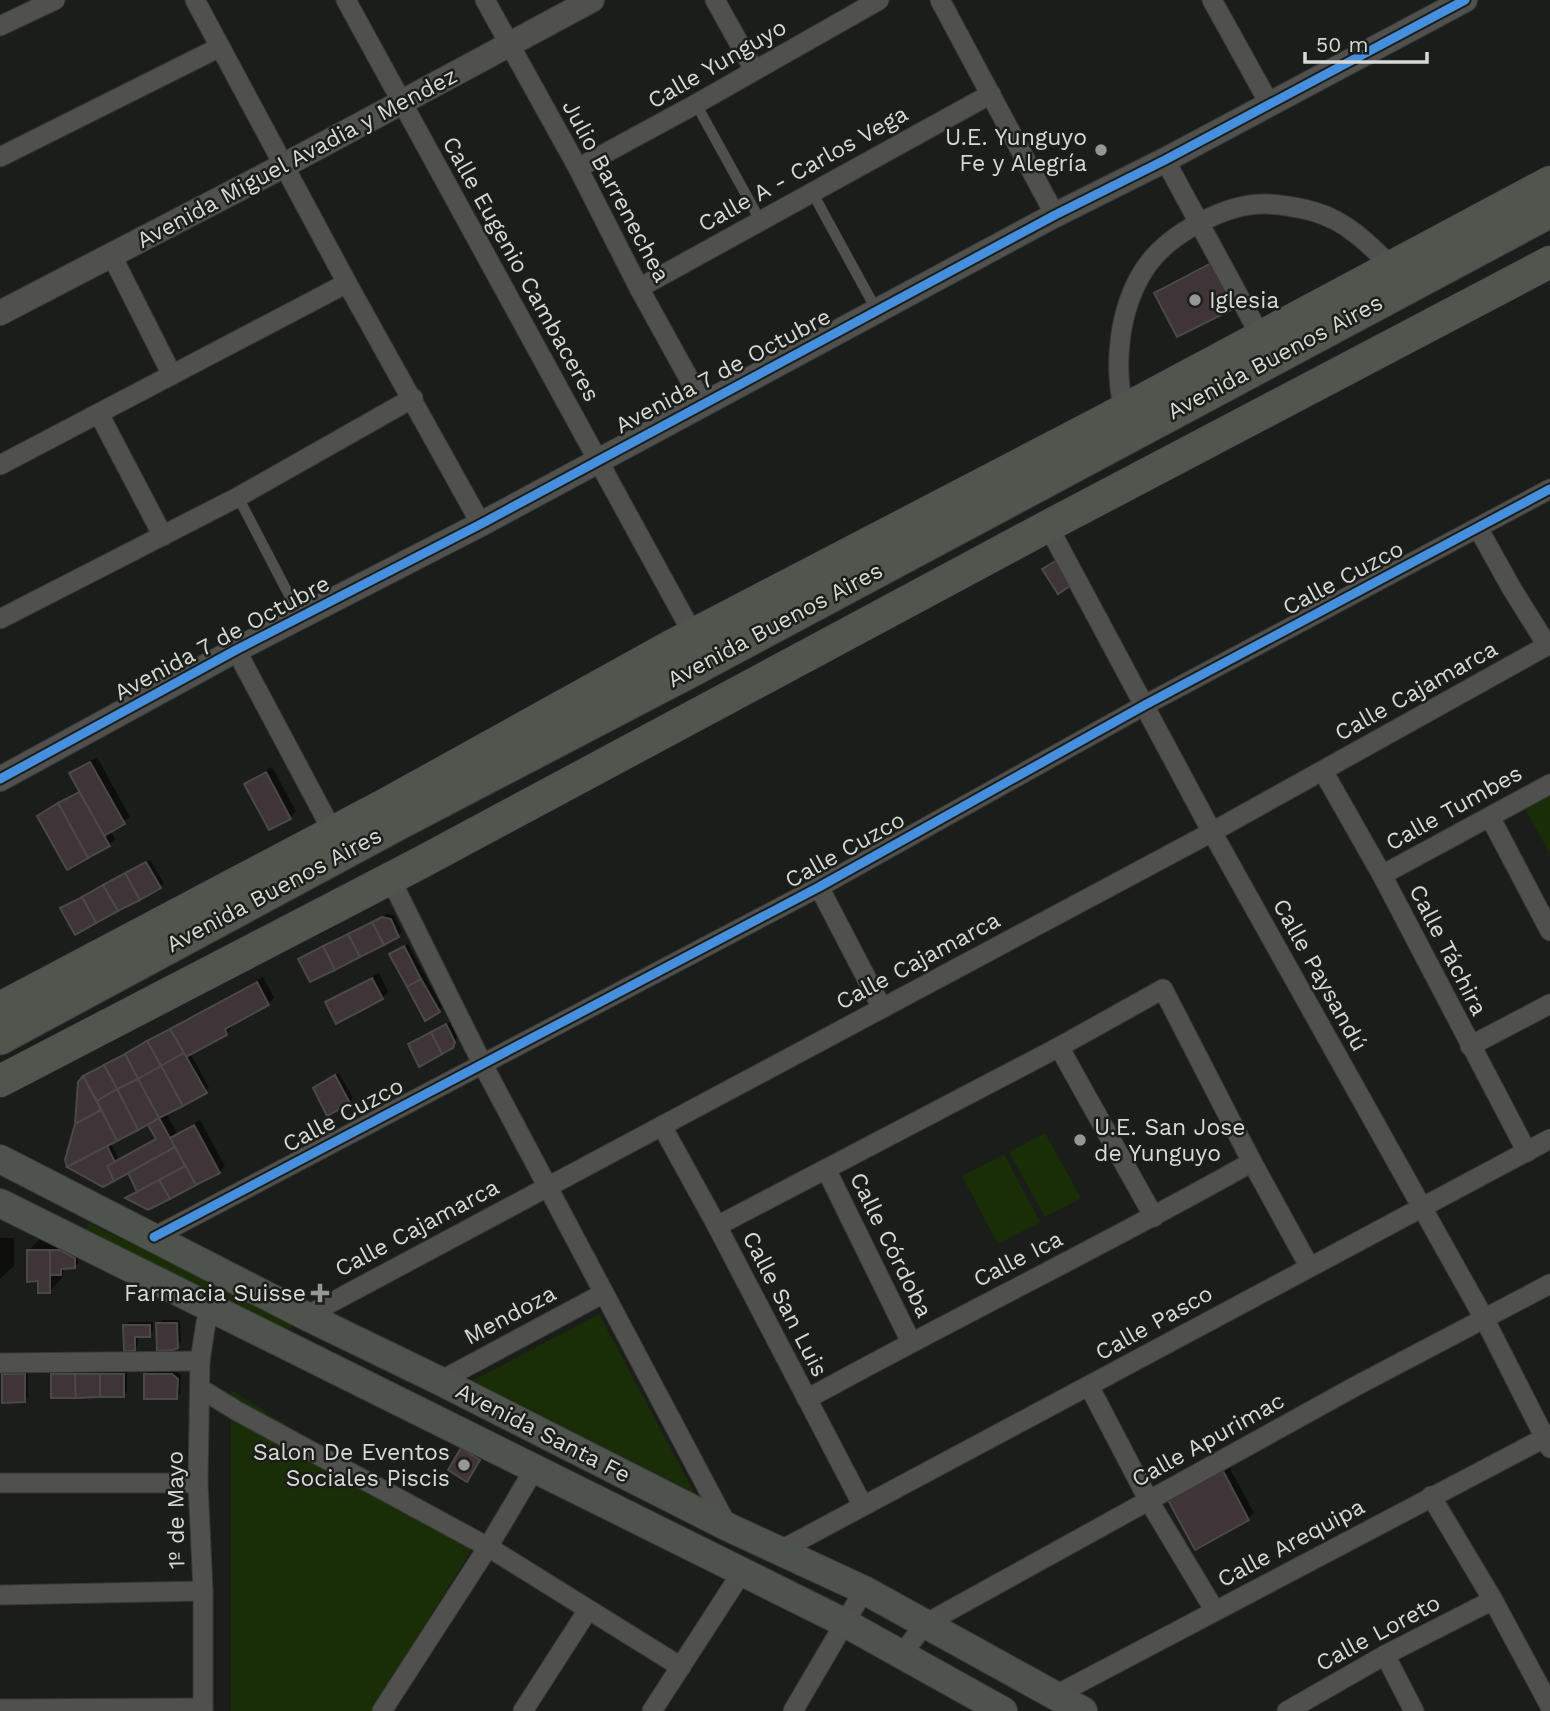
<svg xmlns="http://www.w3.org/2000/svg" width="1550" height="1711" viewBox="0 0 1550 1711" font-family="'Work Sans',sans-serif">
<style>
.green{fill:#192e07}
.shadow{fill:#0007;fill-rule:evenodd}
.building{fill:#3f3437;stroke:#4a4948;stroke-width:2}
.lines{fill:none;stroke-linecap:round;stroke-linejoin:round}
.service-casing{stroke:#373936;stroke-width:11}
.minor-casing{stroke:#373936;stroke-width:21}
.tertiary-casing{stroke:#373936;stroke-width:26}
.secondary-casing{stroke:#373936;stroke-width:30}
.primary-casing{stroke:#373936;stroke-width:33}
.trunk-casing{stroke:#373936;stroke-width:35}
.service{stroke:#50514f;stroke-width:10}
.minor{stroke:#50514f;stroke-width:19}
.tertiary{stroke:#50514f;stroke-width:24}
.secondary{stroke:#4f534d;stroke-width:28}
.primary{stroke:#50554d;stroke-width:32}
.trunk{stroke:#50564d;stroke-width:33}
.cycleway-casing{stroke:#1b1e19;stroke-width:13}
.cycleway{stroke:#468fdf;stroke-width:9}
.poi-dot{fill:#959794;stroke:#1b1e19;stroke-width:2.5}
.labels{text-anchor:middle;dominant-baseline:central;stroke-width:5;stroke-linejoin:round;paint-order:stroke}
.street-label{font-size:23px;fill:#d7d9d6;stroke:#1b1e19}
.poi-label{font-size:23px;fill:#d7d9d6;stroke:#1b1e19;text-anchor:end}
</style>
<rect width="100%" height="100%" fill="#1b1d1a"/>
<g class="green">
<path d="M1550,790V854L1523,805Z"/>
<path d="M1045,1133L1081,1198L1045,1217L1009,1152Z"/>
<path d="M1004,1154L1040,1222L998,1244L962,1176Z"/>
<path d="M89,1223L291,1322L292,1327L287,1330L85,1232Z"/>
<path d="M599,1314L694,1492L472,1381Z"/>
<path d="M231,1390L475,1544L372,1711H231Z"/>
</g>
<g class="shadow">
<path d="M1220,257L1236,305L1156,293L1162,287Z"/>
<path d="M97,757L130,817L110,830L115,839L109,845L39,816L45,810L80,790L71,773L77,767Z"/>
<path d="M272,767L296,811L290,817L270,828L246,784L252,778Z"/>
<path d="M150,860L164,883L160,887L66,905Z"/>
<path d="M387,914L394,915L402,932L398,935L301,959Z"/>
<path d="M408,944L442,1007L439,1011L391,954Z"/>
<path d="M379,973L388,992L382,998L327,1003L333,997Z"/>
<path d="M263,977L274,998L268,1004L231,1024L232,1027L226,1033L190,1053L209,1088L166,1113L177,1133L200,1120L225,1166L219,1172L148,1208L131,1195L139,1191L128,1171L103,1185L77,1124L81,1079ZM155,1119L150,1125L165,1137L113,1164V1160L118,1158L110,1142Z"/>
<path d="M450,1022L457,1037L452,1047L414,1041Z"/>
<path d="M339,1073L353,1098L349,1102L315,1088Z"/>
<path d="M0,1238H14V1266L0,1279Z"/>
<path d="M41,1238L78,1254V1263L74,1267H64L62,1278L50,1291L40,1280L28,1251Z"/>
<path d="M162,1320H180L181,1342L177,1346L158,1324Z"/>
<path d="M129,1322H153V1331L149,1335H138V1345L135,1349L125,1326Z"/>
<path d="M7,1371H28V1397L25,1401L3,1375Z"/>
<path d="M57,1371H127V1392L123,1395L53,1375Z"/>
<path d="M149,1371H176L181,1375L180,1394L177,1397L145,1375Z"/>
<path d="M466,1446L483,1456L467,1480L462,1449Z"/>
<path d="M1228,1465L1254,1513L1248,1519L1171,1501Z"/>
</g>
<g class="building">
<path d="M1213,262L1237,307L1177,337L1154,293Z"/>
<path d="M1059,559L1073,584L1058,594L1042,569Z"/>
<path d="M90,762L125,824L104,836L69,773Z"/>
<path d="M266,772L291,819L269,830L244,784Z"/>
<path d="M79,792L110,846L88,858L58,803Z"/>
<path d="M58,803L88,858L67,870L37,816Z"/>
<path d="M146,862L161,888L140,900L125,873Z"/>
<path d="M125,873L140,900L118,911L103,885Z"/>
<path d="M103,885L118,911L96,923L82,897Z"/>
<path d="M82,897L96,923L75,935L60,908Z"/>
<path d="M382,917L391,919L399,937L384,945L372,922Z"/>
<path d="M372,922L384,945L360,957L348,934Z"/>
<path d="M348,934L360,957L335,970L323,946Z"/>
<path d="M323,946L335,970L310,982L298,959Z"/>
<path d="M404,946L421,979L407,987L389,954Z"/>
<path d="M372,978L383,999L336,1024L325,1002Z"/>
<path d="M421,979L440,1012L425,1021L407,987Z"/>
<path d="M257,982L269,1005L225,1029L227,1035L186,1057L170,1029Z"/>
<path d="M446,1024L455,1042L453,1048L442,1054L431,1032Z"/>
<path d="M170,1029L184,1053L161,1066L147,1041Z"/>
<path d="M431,1032L442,1054L419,1067L408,1044Z"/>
<path d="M147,1041L161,1066L138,1079L125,1054Z"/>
<path d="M184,1053L207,1093L183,1106L161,1066Z"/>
<path d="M125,1054L138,1079L117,1089L104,1065Z"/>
<path d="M104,1065L117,1089L97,1101L83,1076Z"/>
<path d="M161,1066L183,1106L159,1118L138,1079Z"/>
<path d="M335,1075L350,1103L327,1116L313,1088Z"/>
<path d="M83,1076L101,1110L75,1124L78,1082Z"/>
<path d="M138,1079L159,1118L138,1130L117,1089Z"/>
<path d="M117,1089L138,1130L117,1141L97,1101Z"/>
<path d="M101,1110L117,1141L67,1167L65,1160L75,1124Z"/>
<path d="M159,1118L175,1147L114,1181L107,1166L156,1139L148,1125Z"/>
<path d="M194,1125L220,1173L196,1185L170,1138Z"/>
<path d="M107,1146L115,1162L107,1166L114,1181L103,1187L67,1167Z"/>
<path d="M175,1147L185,1166L137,1192L128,1173Z"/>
<path d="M185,1166L196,1185L170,1199L159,1180Z"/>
<path d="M159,1180L170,1199L148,1210L125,1198Z"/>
<path d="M27,1250H50V1293H38V1281L27,1282Z"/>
<path d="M50,1250H60L75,1258V1268L61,1269V1275H50Z"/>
<path d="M156,1323H177L178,1348L173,1350L157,1351Z"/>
<path d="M123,1325H150V1337H135V1351H124Z"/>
<path d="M2,1374H25V1402L2,1403Z"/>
<path d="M51,1374H75L76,1398H51Z"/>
<path d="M75,1374H100V1397L76,1398Z"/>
<rect x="100" y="1374" width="24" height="23"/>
<path d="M144,1374H172L178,1379L177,1399H144Z"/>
<path d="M461,1448L480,1460L467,1482L448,1470Z"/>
<path d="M1222,1469L1249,1520L1195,1550L1168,1500Z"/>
</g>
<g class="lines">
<g class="service-casing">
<g id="service">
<path d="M696,104L760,220"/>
<path d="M812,192L877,311"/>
<path d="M238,497L301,618"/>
</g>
</g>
<g class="minor-casing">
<g id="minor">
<path d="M195,0L347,283L481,524"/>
<path d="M346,0L693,634"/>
<path d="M485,0L578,168L639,288L703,404"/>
<path d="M715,0L754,70"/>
<path d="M940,0L1055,215"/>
<path d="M1212,0L1269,103"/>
<path d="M0,26L55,0"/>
<path d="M0,157L220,47"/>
<path d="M1165,160L1261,337"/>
<path d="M578,168L696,104L879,0"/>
<path d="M112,256L172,375"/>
<path d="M639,288L991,94"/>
<path d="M1124,410C1113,365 1119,309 1144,270C1166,235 1226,202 1268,204C1283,205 1301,208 1315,212C1347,221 1371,246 1393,268"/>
<path d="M99,414L163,536"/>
<path d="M0,465L347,283"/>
<path d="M1048,526L1212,832L1485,1320L1550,1448"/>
<path d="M1478,528L1512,589L1547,645"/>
<path d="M0,619L238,497L413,398"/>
<path d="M236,650L333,832"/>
<path d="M1323,771L1382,875L1527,1152"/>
<path d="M1490,817L1550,931"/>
<path d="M1382,875L1550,784"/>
<path d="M390,878L482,1063L728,1527"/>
<path d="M819,887L882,1008"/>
<path d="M1470,1046L1550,1004"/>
<path d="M1059,1047L1154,1217"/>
<path d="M662,1126L717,1226L863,1506"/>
<path d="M826,1169L911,1342"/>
<path d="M717,1226L1059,1047L1163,989L1252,1162L1309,1266"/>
<path d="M154,1237L819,887L1145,705L1550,489"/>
<path d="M306,1316L1212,832L1550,644"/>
<path d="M0,1363L200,1361"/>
<path d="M440,1381L604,1293"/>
<path d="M1089,1386L1149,1501L1215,1611"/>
<path d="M201,1389L237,1411L488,1547L681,1667"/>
<path d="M807,1399C954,1318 1105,1245 1252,1162"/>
<path d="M0,1483H198"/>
<path d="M1431,1496L1493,1600L1550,1706"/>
<path d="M781,1550L1550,1139"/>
<path d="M0,1595L203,1591"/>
<path d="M902,1654L925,1624L1356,1386L1550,1284"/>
<path d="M1385,1655L1414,1711"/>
<path d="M1056,1695L1550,1435"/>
<path d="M0,1709L203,1708"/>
<path d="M203,1711V1591L198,1483L200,1361L206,1322L213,1311"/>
<path d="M382,1711L488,1547L535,1468"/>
<path d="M523,1711L588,1610"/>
<path d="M652,1711L742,1572"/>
<path d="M793,1711L864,1590"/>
<path d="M1287,1711L1385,1655L1493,1600"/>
</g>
</g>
<g class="tertiary-casing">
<g id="tertiary">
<path d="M0,313L283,166L592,0"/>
<path d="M0,779L236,650L481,524L1055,215L1165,160L1465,0"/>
</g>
</g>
<g class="secondary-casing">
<g id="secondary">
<path d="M0,1159L306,1316L440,1381L728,1527L864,1590L1083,1711"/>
<path d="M0,1203L845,1623L1003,1711"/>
</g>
</g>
<g class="primary-casing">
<g id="primary">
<path d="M0,1008L386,804L673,645L1105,420L1550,182"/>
<path d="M0,1081L420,863L1048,526L1550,262"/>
</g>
</g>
<g class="trunk-casing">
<path id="trunk" d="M0,1038L397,824L690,671L1550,211"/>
</g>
<use href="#service" class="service"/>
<use href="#minor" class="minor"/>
<use href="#tertiary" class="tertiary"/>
<use href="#secondary" class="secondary"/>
<use href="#primary" class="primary"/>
<use href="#trunk" class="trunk"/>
<g class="cycleway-casing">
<g id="cycleway">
<path d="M0,779L236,650L481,524L1055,215L1165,160L1465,0"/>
<path d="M154,1237L819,887L1145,705L1550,489"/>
</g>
</g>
<use href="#cycleway" class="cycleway"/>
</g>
<g class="poi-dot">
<circle cx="1101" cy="150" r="7"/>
<circle cx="1195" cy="300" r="7"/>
<circle cx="1080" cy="1140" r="7"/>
<path d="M316.5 1282.5h7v7h7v7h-7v7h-7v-7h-7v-7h7z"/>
<circle cx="464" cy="1465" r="7"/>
</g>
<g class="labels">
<g class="street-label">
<text transform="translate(717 64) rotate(-30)">Calle Yunguyo</text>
<text transform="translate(297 158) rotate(-28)">Avenida Miguel Avadia y Mendez</text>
<text transform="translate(803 169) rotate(-29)">Calle A - Carlos Vega</text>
<text transform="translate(616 191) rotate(62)">Julio Barrenechea</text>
<text transform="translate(521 269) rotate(61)">Calle Eugenio Cambaceres</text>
<text transform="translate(1275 357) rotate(-28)">Avenida Buenos Aires</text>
<text transform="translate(723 371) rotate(-28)">Avenida 7 de Octubre</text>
<text transform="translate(1343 578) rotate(-28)">Calle Cuzco</text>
<text transform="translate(775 625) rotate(-28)">Avenida Buenos Aires</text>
<text transform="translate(222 638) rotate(-28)">Avenida 7 de Octubre</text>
<text transform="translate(1416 691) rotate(-29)">Calle Cajamarca</text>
<text transform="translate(1454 808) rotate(-29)">Calle Tumbes</text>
<text transform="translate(845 850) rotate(-29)">Calle Cuzco</text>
<text transform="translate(274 890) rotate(-28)">Avenida Buenos Aires</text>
<text transform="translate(1448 950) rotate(63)">Calle Táchira</text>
<text transform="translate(918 961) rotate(-28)">Calle Cajamarca</text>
<text transform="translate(1320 975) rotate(61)">Calle Paysandú</text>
<text transform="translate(343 1115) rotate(-28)">Calle Cuzco</text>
<text transform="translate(417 1228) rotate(-28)">Calle Cajamarca</text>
<text transform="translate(891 1245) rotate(64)">Calle Córdoba</text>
<text transform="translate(1018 1259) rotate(-27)">Calle Ica</text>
<text transform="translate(785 1304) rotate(63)">Calle San Luis</text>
<text transform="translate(510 1315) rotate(-28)">Mendoza</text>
<text transform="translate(1154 1323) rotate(-29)">Calle Pasco</text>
<text transform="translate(543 1433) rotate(27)">Avenida Santa Fe</text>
<text transform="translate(1208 1440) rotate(-29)">Calle Apurimac</text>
<text transform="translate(176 1510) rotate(-91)">1º de Mayo</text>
<text transform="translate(1291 1543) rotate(-28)">Calle Arequipa</text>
<text transform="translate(1378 1633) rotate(-28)">Calle Loreto</text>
</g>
<g class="poi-label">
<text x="1087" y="137">U.E. Yunguyo<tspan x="1087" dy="26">Fe y Alegría</tspan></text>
<text x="1209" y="300" text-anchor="start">Iglesia</text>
<text x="1094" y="1127" text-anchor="start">U.E. San Jose<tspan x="1094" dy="26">de Yunguyo</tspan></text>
<text x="306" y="1293">Farmacia Suisse</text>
<text x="450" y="1452">Salon De Eventos<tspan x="450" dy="26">Sociales Piscis</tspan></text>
</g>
</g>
<path d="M1305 52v10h122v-10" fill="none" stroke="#d7d9d6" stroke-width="3.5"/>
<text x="1316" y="52" font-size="21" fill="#d7d9d6" stroke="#1b1e19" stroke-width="5" paint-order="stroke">50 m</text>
</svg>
